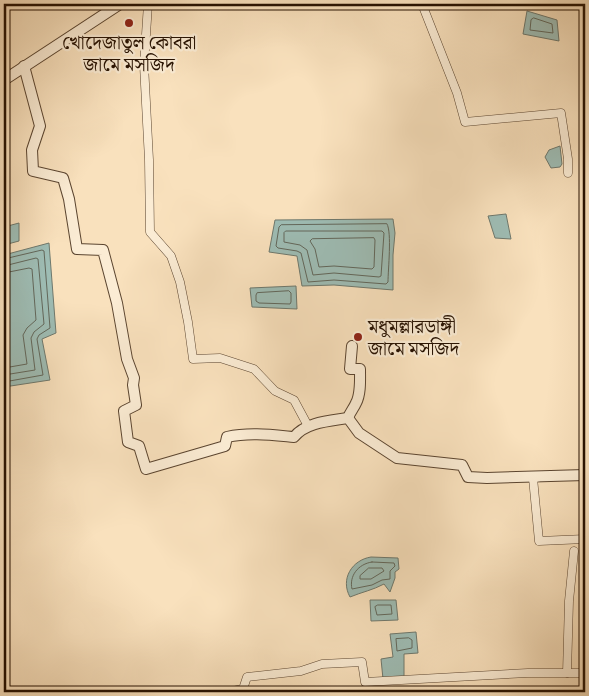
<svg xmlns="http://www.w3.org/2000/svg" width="589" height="696" viewBox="0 0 589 696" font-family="'EB Garamond','Noto Serif Bengali',serif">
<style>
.water{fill:#9ebdb5;stroke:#6e786d}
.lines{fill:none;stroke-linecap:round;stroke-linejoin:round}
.shore{stroke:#62675b;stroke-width:1}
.minor-casing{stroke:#5b4530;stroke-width:9}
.tertiary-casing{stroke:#5b4530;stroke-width:12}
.minor{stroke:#fbecd4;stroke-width:8}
.tertiary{stroke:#fbecd4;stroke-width:10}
.poi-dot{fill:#8f2418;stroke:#fbecd4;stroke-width:2}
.labels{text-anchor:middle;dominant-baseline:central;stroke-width:4.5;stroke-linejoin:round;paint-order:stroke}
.poi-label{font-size:19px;fill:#261101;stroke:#fbecd4}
</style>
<rect width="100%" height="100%" fill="#f9e1bd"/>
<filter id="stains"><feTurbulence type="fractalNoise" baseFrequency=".004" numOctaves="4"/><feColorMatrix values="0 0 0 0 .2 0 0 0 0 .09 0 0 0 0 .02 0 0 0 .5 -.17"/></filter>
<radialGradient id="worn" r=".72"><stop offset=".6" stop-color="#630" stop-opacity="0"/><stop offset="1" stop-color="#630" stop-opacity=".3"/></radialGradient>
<g class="water">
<path d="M527,11L557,20L559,41L523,34Z"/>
<path d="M560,146L562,164L560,167L551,168L545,157L549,150Z"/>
<path d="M506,214L511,239L495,238L488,216Z"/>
<path d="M393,219L395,233L393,255V290L334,285L302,286L297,256L269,252L275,220Z"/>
<path d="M19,223V241L4,245V227Z"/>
<path d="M49,243L56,333L42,339L50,380L4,387V255Z"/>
<path d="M296,286L297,309L252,307L250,288Z"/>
<path d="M371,557L398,558L399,569L395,572V578L390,592L384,584C373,590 362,592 350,597C340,579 352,560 371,557Z"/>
<path d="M370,600H396L398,620L371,621Z"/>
<path d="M416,632L418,653L404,654V677L383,679L381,659L393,657L390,634Z"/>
</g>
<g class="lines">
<g class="shore">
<path d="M534,18L552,24L553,33L530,30L531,20Z"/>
<path d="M387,224C392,232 388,270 388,282L386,284L334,280L308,282L301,253L297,251L278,248L276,246L279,227L281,225Z"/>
<path d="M286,231H382L384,233L381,276L379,277L334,273L313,275L307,250L300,245L284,242V233Z"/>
<path d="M374,238L375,240L374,267L372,269L334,266L319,267L315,249L310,241L312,239Z"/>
<path d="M4,259L42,250L44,251L50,328L39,335L37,339L43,375L4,382"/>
<path d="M4,266L36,258L38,259L44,324L34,332L31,338L35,370L4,375"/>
<path d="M4,273L29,268L32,269L36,320L27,328L23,335L27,364L4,368"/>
<path d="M289,291L291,293V302L290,304L259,303L256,301V295L257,293Z"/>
<path d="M372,562L394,563L395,566L390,571V579L382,580L372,585L352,589C349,576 358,564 372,562Z"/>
<path d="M369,568H382L384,571L371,579H360V576Z"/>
<path d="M378,605H391L392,614L377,615L375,607Z"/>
<path d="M409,638L412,640V648L397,651L396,639Z"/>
</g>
<g class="minor-casing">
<g id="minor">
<path d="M148,4L144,65L149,160L150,232L171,256L180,282L188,322L193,359L220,358L254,369L275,391L294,400L308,426"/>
<path d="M429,4H422L457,93L465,122L561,113L568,159V173"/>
<path d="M540,477L533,478L539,541L585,539"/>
<path d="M567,673L569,601L574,551"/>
<path d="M227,692L243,689L247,677L301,671L322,664L362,662L365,682L528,673H585"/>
</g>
</g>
<g class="tertiary-casing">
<g id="tertiary">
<path d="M24,66L40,126L32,150L33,171L63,178L69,199L77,249L103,250L117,303L127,359L134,378L133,385L136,405L124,411L128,442L139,446L146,469L225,446L227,437C249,432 272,435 294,437C306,422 330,421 348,418L359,433L397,458L462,465L468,477L487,478L585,475"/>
<path d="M4,80L120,4"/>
<path d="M348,418C350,412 354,408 356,403C361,394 360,379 360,369H350L352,346"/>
</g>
</g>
<use href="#minor" class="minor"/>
<use href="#tertiary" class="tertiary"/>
</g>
<g class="poi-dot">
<circle cx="129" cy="23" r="5"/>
<circle cx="358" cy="337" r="5"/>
</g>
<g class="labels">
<g class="poi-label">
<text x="129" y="42">খোদেজাতুল কোবরা<tspan x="129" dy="22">জামে মসজিদ</tspan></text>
<text x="368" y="326" text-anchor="start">মধুমল্লারডাঙ্গী<tspan x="368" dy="22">জামে মসজিদ</tspan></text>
</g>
</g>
<rect width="589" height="696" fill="none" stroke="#f9e1bd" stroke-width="20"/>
<rect x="5" y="5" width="579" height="686" fill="none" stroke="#261101" stroke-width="2.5"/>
<rect x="10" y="10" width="569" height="676" fill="none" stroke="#261101"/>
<rect width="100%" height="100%" filter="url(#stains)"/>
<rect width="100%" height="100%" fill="url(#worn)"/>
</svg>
